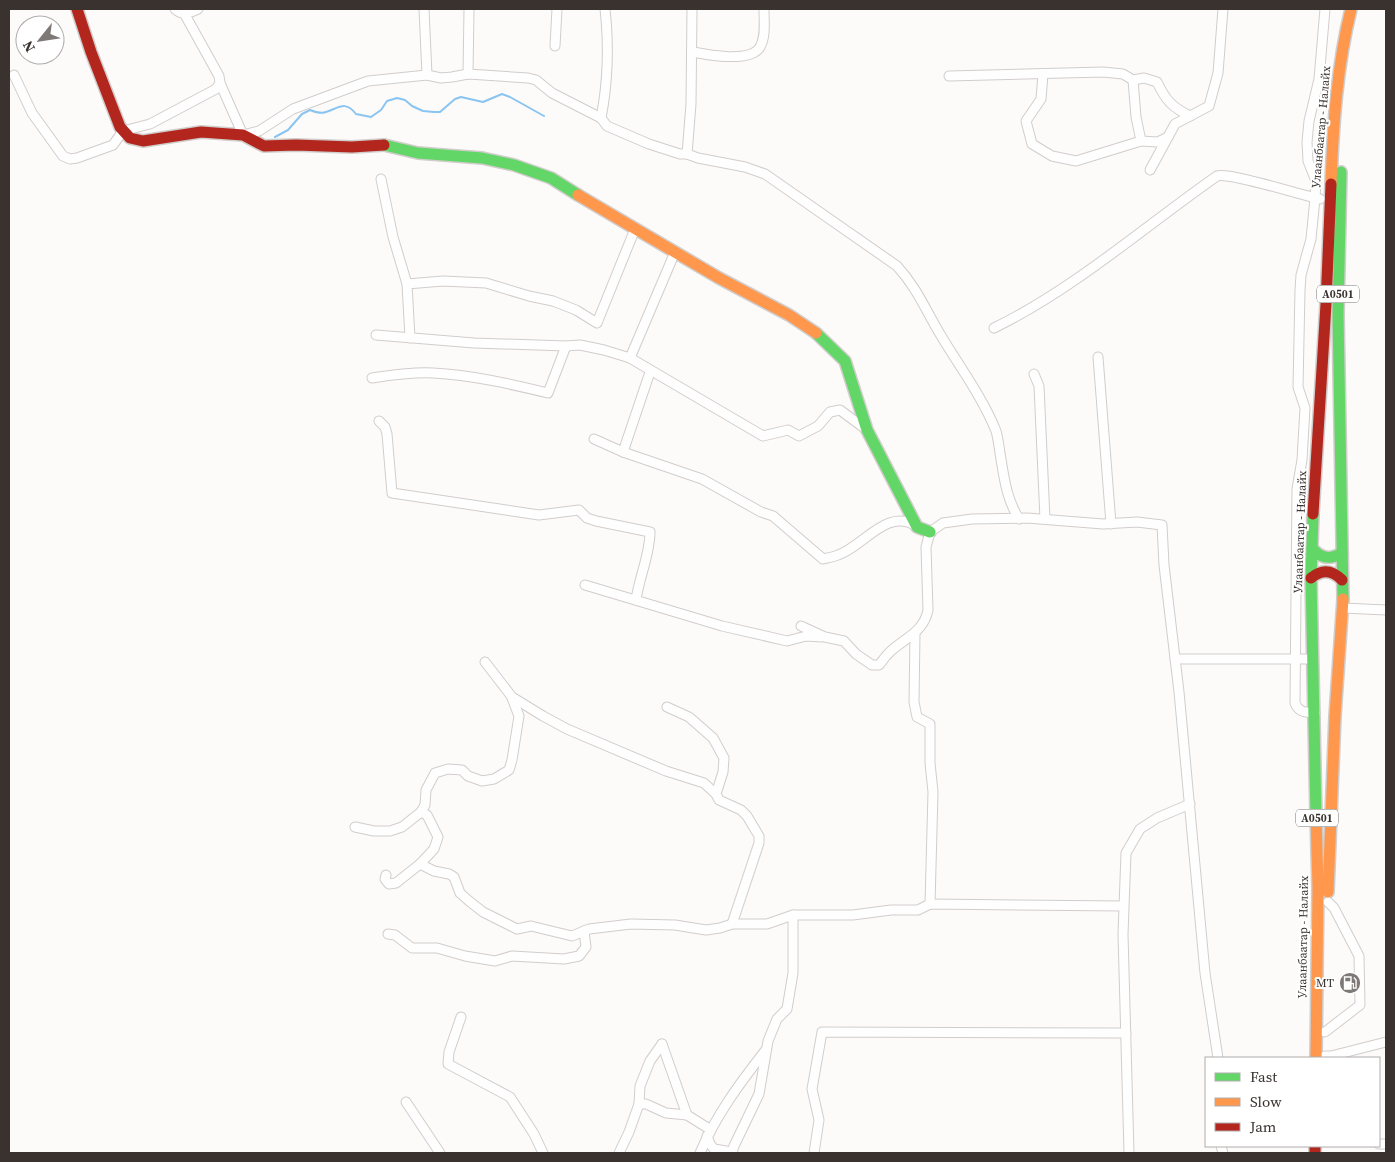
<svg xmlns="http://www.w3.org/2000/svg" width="1395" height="1162" viewBox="0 0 1395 1162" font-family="'Source Serif 4',serif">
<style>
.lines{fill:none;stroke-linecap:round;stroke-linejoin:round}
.stream{stroke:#8ac4f0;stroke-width:2}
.street-casing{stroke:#d1cdcb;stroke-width:11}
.fast-casing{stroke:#d1cdcb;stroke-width:14}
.slow-casing{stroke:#d1cdcb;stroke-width:14}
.jam-casing{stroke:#d1cdcb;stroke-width:14}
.street{stroke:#fffefe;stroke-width:9}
.fast{stroke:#63d668;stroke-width:11}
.slow{stroke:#ff974d;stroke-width:11}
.jam{stroke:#b3261e;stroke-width:11}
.labels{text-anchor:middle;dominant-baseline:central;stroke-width:4;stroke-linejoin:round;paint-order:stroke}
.shield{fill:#fff;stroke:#74706d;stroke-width:1}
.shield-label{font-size:11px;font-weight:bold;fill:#39322f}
.street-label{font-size:12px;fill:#39322f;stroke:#fff}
.poi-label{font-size:12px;fill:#39322f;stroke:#fff;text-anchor:end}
</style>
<rect width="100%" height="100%" fill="#fdfbfa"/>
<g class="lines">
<path class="stream" d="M275,137L288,130L302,114L310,110C315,112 320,114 326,112C339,108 345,100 356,114L371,117L381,110L387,101L397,98L405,100L412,106L423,111L434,112H440L455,99L461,97L483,102L502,94L510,97L544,116"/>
<g class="street-casing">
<g id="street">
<path d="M175,9C183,16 190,13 198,9"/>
<path d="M424,9L427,75"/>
<path d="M555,46L557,9"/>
<path d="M693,52C708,55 751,63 760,47C766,37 764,21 764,9"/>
<path d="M468,74L469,9"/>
<path d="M1043,74L1041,99L1026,121L1032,144L1052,156L1076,161L1141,141"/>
<path d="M14,75L32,113L63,156L70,159L77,158L113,145L123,131L150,124L216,89L220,83L219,76L184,13"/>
<path d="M949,76L1103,72L1123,74L1133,80L1144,78L1157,82C1166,101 1172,107 1190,116"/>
<path d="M1133,80L1136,117L1141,141L1158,142L1168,137"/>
<path d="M220,83L243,135L259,131L293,109L368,81L427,75L441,78L452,77L468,74L528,78L536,80L552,93L601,118L607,126L649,144L680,154H687L698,158L745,167L765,174L897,266C917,288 925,309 940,334C959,366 982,396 996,431C998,438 999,446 1000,453C1004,477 1006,498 1019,519"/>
<path d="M601,118C608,82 609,45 605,9"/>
<path d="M687,154L691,104L692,9"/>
<path d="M1150,170L1175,124L1209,106L1218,73L1223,9"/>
<path d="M381,179L393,237L407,284L410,338"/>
<path d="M407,284L443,281L486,283L529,296L553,301L576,310L597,323L635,229"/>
<path d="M994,328C1074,289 1144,227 1217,176C1229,172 1301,195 1320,199"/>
<path d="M376,335L474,343L566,346L580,345L604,350L630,358L763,436L788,430L799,436L818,426L830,412L840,410L867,430"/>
<path d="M1098,357L1111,524"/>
<path d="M630,358L675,252"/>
<path d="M1034,374L1039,386L1045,519"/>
<path d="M372,378C392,375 412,372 433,373C472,375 511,384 548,393L566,346"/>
<path d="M379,421L385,427L387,434L392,493L539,515L579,510L587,518L596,521L650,532C650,555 639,577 636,600"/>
<path d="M594,439L623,452L650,372"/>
<path d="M623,452L702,479L761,512L773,516L823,559C827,558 833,557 838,555C863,547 887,507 916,526"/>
<path d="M585,585L722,626L787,641L806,636L822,637"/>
<path d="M1343,608L1386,610"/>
<path d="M801,626L825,637L844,641L856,654L872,665H879C883,660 887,654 892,650C907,637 924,631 928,610L926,547L930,532L943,523L972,519L1027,518L1103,524L1137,522L1162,525L1164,565L1179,692L1205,973L1218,1058"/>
<path d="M915,634L914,702L917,717L930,724V763L933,792L930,904"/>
<path d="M1175,659H1313"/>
<path d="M485,662L512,697L543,716L567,729L666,771L704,783L716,794"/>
<path d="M667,707L689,717L713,738L724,758L723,772L716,794L719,800L741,810L747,816L759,836V843L732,924"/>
<path d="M1315,713C1306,712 1299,713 1295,703L1297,489L1302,460L1305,408L1298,387L1300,290L1301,275L1311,239L1315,198L1316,181L1308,161L1307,142L1309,121L1319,79L1325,9"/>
<path d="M355,827L374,831H390L402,827L421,812L425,805L426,790L435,773L448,769L462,770L468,776L482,781L494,779L509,770L512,760L519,716L512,698"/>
<path d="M420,864L434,849L438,837L427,815L421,812"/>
<path d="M386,875L385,879L389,884L396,883L420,864L434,871L449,874L454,877L460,893L469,901L483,912L517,929L531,926L572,936L589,929L631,924L675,925L706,930L720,928L732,924H767L793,915H853L891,910H918L930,904L1123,906"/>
<path d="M388,934L395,935L412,948H437L465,956L495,961L512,956L564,959L579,956L586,947L584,931"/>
<path d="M461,1017L449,1052L448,1064L510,1097L534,1134L543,1153"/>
<path d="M1325,1032L1360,1005L1359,956L1334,908L1328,902"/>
<path d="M662,1044L687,1115"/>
<path d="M1325,1056H1331L1386,1042"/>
<path d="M406,1102L440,1153"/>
<path d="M639,1104H646L666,1113L687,1115L711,1130"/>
<path d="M707,1136L710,1144L714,1149L732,1152"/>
<path d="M1379,1144H1386"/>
<path d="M1221,1146L1223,1153"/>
<path d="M619,1153L629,1132L639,1104L640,1086L650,1061L662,1044"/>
<path d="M700,1153C716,1115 740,1083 765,1051"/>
<path d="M733,1153L732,1152L734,1146L759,1094L768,1041L777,1019L787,1009L793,973V915"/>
<path d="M814,1153L819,1120L812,1089L822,1032L1126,1033"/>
<path d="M1129,1153L1123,934L1126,853L1140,829L1157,818L1190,804"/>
</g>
</g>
<g class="fast-casing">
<g id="fast">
<path d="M384,145L418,153L482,158L514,165L551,178L578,195"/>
<path d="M1341,172L1338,314L1343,599"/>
<path d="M816,333L845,361L867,430L917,527L930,532"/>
<path d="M1313,514L1311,578L1316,816"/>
<path d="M1312,548C1321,559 1330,560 1342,553"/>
</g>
</g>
<g class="slow-casing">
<g id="slow">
<path d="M1331,184C1333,125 1337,66 1351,9"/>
<path d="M578,195L719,278L789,315L816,333"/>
<path d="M1328,892L1335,716L1343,599"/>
<path d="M1316,1058L1318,888L1316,816"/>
</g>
</g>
<g class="jam-casing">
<g id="jam">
<path d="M77,9L91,52L120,127L130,138L143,141L201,132L243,135L264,146L296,145L352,147L384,145"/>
<path d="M1313,514L1326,304L1331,184"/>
<path d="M1311,578C1322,569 1332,570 1342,580"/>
<path d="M1315,1146V1153"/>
</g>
</g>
<use href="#street" class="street"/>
<use href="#fast" class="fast"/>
<use href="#slow" class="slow"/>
<use href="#jam" class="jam"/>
</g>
<defs>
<g id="fuel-disc" transform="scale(1.125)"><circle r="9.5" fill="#7e7876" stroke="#fff"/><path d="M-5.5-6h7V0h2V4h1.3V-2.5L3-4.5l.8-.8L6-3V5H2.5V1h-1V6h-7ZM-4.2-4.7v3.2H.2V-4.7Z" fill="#fff"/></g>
</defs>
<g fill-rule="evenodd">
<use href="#fuel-disc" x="1350" y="983"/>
</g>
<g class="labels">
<g class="shield">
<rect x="1317" y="285.5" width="42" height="17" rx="4"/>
<rect x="1296" y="809.5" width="42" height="17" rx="4"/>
</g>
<g class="shield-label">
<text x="1338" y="294">A0501</text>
<text x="1317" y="818">A0501</text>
</g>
<g class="street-label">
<text transform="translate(1321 127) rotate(-85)">Улаанбаатар - Налайх</text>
<text transform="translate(1300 532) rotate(-88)">Улаанбаатар - Налайх</text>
<text transform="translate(1303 937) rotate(-89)">Улаанбаатар - Налайх</text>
</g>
<g class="poi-label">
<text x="1334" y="983">MT</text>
</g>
</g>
<rect width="1395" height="1162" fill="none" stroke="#39322f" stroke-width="20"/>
<rect x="1205" y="1057" width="175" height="90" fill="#ffffff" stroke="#b0adac"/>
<rect x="1215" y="1073" width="25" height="8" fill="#63d668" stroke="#b0adac"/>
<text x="1250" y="1082" font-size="15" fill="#39322f">Fast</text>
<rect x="1215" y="1098" width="25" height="8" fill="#ff974d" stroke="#b0adac"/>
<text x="1250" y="1107" font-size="15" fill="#39322f">Slow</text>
<rect x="1215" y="1123" width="25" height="8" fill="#b3261e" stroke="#b0adac"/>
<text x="1250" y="1132" font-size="15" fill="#39322f">Jam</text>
<g transform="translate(40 40) rotate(240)"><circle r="24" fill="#ffffff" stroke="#b0adac"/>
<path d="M0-4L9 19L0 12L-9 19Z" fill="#7e7876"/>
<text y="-8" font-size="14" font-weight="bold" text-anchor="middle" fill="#39322f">N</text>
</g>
</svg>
